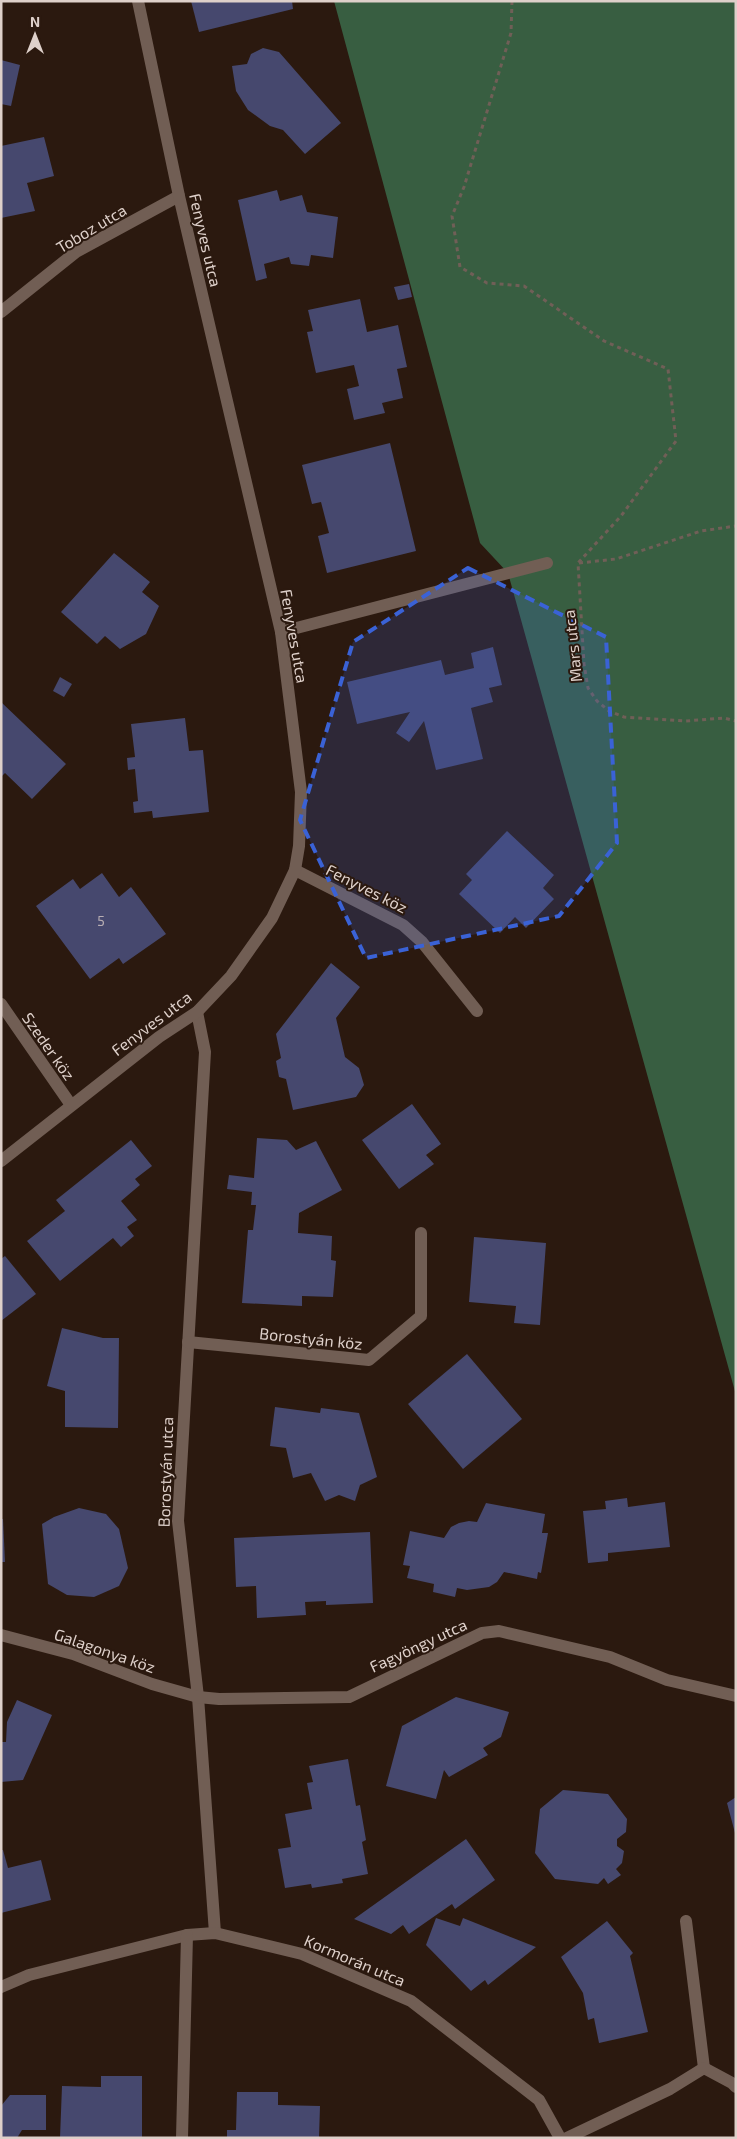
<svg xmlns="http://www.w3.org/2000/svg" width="737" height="2139" viewBox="0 0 737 2139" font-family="'Exo 2',sans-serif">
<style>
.forest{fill:#385e41}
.building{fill:#46486e}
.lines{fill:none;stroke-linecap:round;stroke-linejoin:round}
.path{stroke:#705f57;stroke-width:3;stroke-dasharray:4 4;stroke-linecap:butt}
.minor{stroke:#715e54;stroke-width:12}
.marked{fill:#3a62d6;fill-opacity:0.2;stroke:#3a62d6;stroke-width:4;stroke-dasharray:10 6;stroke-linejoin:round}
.labels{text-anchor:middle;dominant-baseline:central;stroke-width:4;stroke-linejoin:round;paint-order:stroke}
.number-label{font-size:14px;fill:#b8aeb3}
.street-label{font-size:16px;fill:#ded0ca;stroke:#2b190f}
</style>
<rect width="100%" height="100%" fill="#2b190f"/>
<path class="forest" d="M334,1H736V1395L508,573L480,543Z"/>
<g class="building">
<path d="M191,1H292L293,9L199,32Z"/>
<path d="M263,48L279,52L341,123L305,154L283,130L270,126L248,110L236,91L232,66L247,64L251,54Z"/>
<path d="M1,60L20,65L11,106L1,104Z"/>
<path d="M44,137L54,176L27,183L35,211L1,218V146Z"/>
<path d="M277,190L280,201L302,195L307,212L338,217L333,258L311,255L309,266L291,264L289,257L264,264L267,278L256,281L238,200Z"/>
<path d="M409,284L412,297L398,300L394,287Z"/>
<path d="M360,299L367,332L398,325L407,367L397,369L403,398L382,403L385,413L354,420L347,389L359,386L354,365L316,373L307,332L313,331L308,310Z"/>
<path d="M390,443L416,551L327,573L318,536L329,533L321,502L312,504L302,465Z"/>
<path d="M114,553L150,582L142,592L159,606L146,634L120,649L105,636L97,644L61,612Z"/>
<path d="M493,647L502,685L489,688L493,702L471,708L483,759L436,770L424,721L409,742L396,733L410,712L357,724L347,682L441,660L445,675L474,668L471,653Z"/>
<path d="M60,677L72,684L64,697L53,691Z"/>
<path d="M1,702L66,764L32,799L5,773L1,777Z"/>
<path d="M185,718L189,751L203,750L209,812L153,818L152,811L134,813L133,802L138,801L135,769L128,770L127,758L135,757L131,724Z"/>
<path d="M507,831L554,875L543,888L554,899L526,928L515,917L500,933L459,894L472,880L466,874Z"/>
<path d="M102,873L119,897L131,887L166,934L123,964L119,958L90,979L36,906L73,879L80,889Z"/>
<path d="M331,963L360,987L336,1018L345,1057L359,1068L364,1085L356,1097L293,1110L286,1079L279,1077L276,1061L281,1058L276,1034Z"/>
<path d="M412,1104L441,1144L426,1155L434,1164L399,1189L362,1140Z"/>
<path d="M257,1138L287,1140L296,1150L316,1141L342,1190L299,1213L298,1233L332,1236L331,1260L336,1261L333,1297L302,1296V1306L242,1303L248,1230H253L256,1205H251L252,1192L227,1189L229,1175L254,1178Z"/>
<path d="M131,1140L152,1166L135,1179L140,1185L121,1201L137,1220L127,1227L134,1236L121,1247L113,1238L60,1281L27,1241L65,1211L56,1200Z"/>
<path d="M474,1237L546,1243L540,1325L514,1323L516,1306L469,1302Z"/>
<path d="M5,1256L36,1294L1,1321V1259Z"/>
<path d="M62,1328L103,1338H119L118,1428L65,1427V1391L47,1386Z"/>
<path d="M467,1354L522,1419L463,1469L408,1404Z"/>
<path d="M275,1407L320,1413L321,1408L359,1413L377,1477L360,1485L355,1501L339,1495L325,1501L311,1473L293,1478L286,1448L270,1446Z"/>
<path d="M627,1498L628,1507L665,1502L670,1547L608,1553V1561L588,1563L583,1511L606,1509L605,1501Z"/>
<path d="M486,1503L545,1514L542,1533H548L541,1573L538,1572L537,1579L504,1572L497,1582L489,1587L467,1590L457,1588L455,1597L433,1592L434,1584L407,1578L410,1566L403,1565L410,1531L444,1538L451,1527L459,1523L469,1521L477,1522Z"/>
<path d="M79,1508L106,1514L119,1529L128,1568L119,1586L94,1597L67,1595L48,1584L42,1524L54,1517Z"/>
<path d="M1,1519H3L5,1562H1Z"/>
<path d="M370,1532L373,1603L326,1605V1601L305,1602L306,1615L257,1618L256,1586L236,1587L234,1538Z"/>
<path d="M456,1697L509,1712L501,1737L483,1748L488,1755L449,1777L444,1770L436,1799L386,1786L402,1726Z"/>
<path d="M17,1700L52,1715L23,1780L1,1782V1742H6L7,1722Z"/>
<path d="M348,1759L356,1806L360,1805L366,1840L362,1842L368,1874L342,1879L343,1883L312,1888L311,1884L285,1888L278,1849L291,1847L285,1814L312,1809L307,1783L313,1782L309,1766Z"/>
<path d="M563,1790L608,1794L627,1819L626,1832L617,1839V1846L624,1851L622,1863L616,1869L621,1875L608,1884L604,1878L598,1884L555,1879L535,1853L540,1809Z"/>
<path d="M736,1797V1833H735L727,1803Z"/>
<path d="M466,1839L495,1880L455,1909L452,1904L409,1934L403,1925L391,1934L354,1919Z"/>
<path d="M1,1850H3L8,1868L41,1860L51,1900L1,1913Z"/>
<path d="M436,1918L460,1926L463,1918L536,1947L488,1985L485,1980L471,1991L426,1945Z"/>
<path d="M607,1921L633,1953L630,1956L648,2032L599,2043L594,2018L588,2020L583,1993L561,1957Z"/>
<path d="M101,2076H142V2138H60L62,2086L101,2087Z"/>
<path d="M237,2092H278V2105L320,2106L319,2138H227V2130H236Z"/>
<path d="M10,2095H46V2130H22L17,2138H1V2106Z"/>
</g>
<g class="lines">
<g class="path">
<path d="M512,1L511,33L464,187L452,216L460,267L487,283L524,286L604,341L668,369L676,441L621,516L578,563L584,664L588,688L597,701L609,711L624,717L686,721L724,718L736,721"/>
<path d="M579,563L616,559L701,531L736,526"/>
</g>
<g class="minor">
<path d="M1,312L76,252L179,196"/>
<path d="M281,632L547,563"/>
<path d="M295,870L403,925L422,942L477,1011"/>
<path d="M1,1004L71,1105"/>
<path d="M197,1012L205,1052L178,1521L198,1697L215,1933"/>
<path d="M1,1161L159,1037L197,1012L231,976L272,918L295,870L299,846L301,792L281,632L179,196L138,1"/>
<path d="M188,1342L369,1360L421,1316V1233"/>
<path d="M1,1635L73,1654L152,1684L198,1697L219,1699L349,1697L482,1633L499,1631L610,1657L667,1680L736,1696"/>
<path d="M686,1921L704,2068"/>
<path d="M1,1987L29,1975L187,1935L215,1933L302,1954L411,2001L539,2100L560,2138"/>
<path d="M182,2138L187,1935"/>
<path d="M567,2138L670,2089L704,2068L732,2083L736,2087"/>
</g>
</g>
<path class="marked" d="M468,568L606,637L617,843L559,916L366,958L300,820L353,642Z"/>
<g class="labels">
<g class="number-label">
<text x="101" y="920">5</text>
</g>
<g class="street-label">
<text transform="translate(91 228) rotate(-31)">Toboz utca</text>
<text transform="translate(206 240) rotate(77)">Fenyves utca</text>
<text transform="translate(295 636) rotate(80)">Fenyves utca</text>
<text transform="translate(572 646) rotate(-96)">Mars utca</text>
<text transform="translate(367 888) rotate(27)">Fenyves köz</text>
<text transform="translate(151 1023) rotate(-37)">Fenyves utca</text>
<text transform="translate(49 1046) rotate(55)">Szeder köz</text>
<text transform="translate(311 1338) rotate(6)">Borostyán köz</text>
<text transform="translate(165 1472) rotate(-88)">Borostyán utca</text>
<text transform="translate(418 1645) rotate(-25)">Fagyöngy utca</text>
<text transform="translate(105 1650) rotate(19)">Galagonya köz</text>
<text transform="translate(355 1960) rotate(23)">Kormorán utca</text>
</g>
</g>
<rect width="737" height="2139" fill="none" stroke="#ded0ca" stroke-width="5"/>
<g transform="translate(35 35)" stroke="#2b190f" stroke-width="4" paint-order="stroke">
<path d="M0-4L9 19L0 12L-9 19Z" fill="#ded0ca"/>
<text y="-8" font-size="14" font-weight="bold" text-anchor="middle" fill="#ded0ca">N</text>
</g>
</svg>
